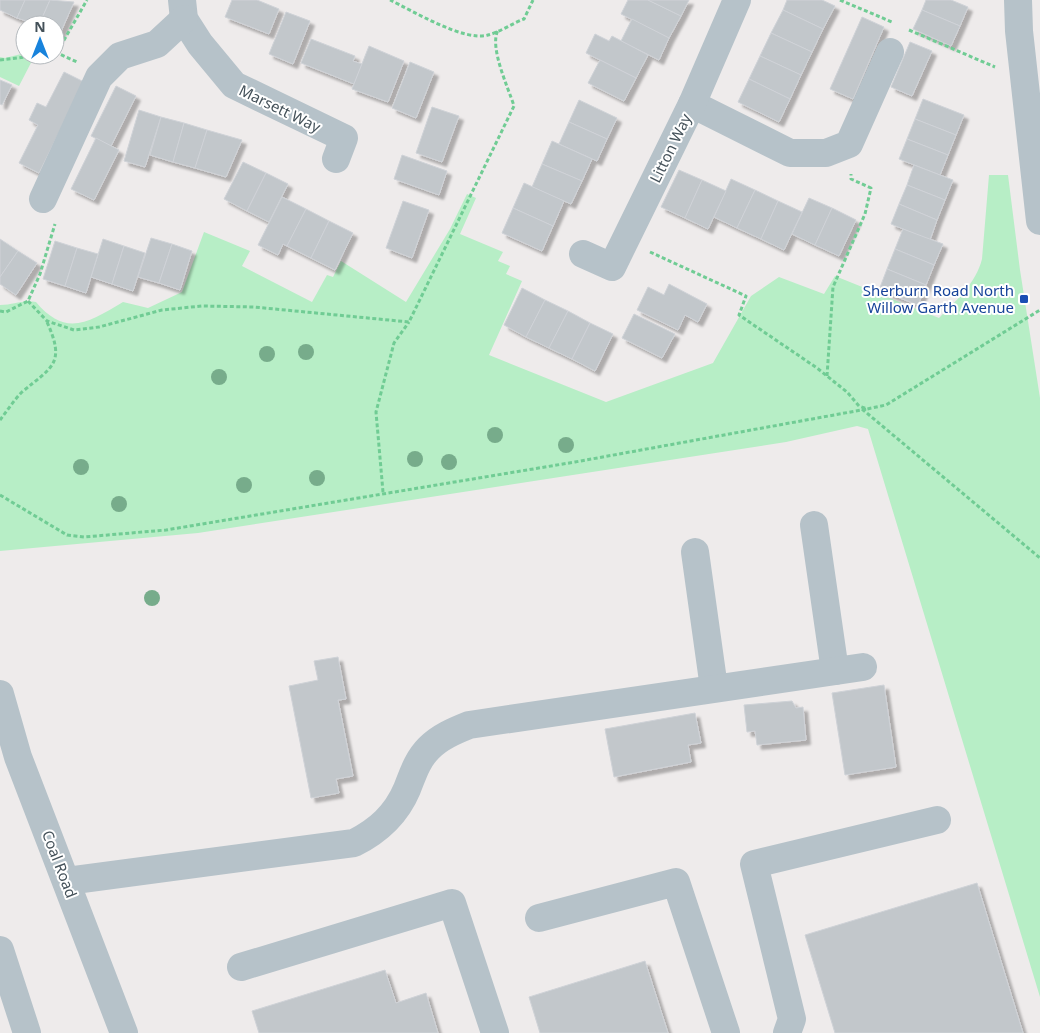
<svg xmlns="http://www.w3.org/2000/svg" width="1040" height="1033" viewBox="0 0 1040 1033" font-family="'Noto Sans',sans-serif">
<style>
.green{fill:#b7eec6}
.building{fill:#c2c7cb;stroke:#cfd2d7;filter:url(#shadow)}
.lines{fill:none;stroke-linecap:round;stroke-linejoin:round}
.path{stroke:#70cc94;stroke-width:3;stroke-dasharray:4 2.5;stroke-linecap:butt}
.minor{stroke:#b6c2c9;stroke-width:28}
.tree{fill:#77ac8b}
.transit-dot{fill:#1a4fb4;stroke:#fff;stroke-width:2}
.labels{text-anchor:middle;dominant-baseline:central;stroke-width:4;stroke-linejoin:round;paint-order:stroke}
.street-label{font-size:15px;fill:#445159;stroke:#fff}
.transit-label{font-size:15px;fill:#164399;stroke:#fff;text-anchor:end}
</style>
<defs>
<filter id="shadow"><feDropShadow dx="4.5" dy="4.5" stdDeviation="1" flood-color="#0004"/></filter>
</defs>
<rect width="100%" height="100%" fill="#eeebeb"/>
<g class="green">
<path d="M25,53L35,55L19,86L0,77V57L5,58Z"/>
<path d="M989,175H1008L1020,270L1040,398V997L868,429L857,426L786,442L198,533L0,551V305C14,305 20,300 36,302C66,338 89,322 123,302L148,308L182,292L204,232L250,251L242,266L312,302L327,275L333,277L341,261L406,302L450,229L467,194L476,198L460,234L503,252L498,261L510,266L506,274L522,281L489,355L606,402L713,363L751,296L779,277L824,294L835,276L939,318C956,301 976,283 982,259Z"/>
</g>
<g class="building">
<path d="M0,0H25L17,18L0,10Z"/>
<path d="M25,0H50L39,25L17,18Z"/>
<path d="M50,0L74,2L59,36L55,34V25H39Z"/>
<path d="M232,0H257L279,9L269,34L225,17Z"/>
<path d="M628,0H648L681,16L669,38L621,14Z"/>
<path d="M648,0H689L681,16Z"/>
<path d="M787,0H822L835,6L823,29L783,10Z"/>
<path d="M926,0H951L968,7L960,26L922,10Z"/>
<path d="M783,10L823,29L812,52L771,33Z"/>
<path d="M922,10L960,26L951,46L913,29Z"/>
<path d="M286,12L310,21L293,64L269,54Z"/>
<path d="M862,17L884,27L853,99L830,89Z"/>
<path d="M632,19L669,38L659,60L621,41Z"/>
<path d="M771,33L812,52L801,75L760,56Z"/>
<path d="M595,34L609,41L612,36L648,55L636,78L586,53Z"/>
<path d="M311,39L355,56L353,61L362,64L354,84L301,63Z"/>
<path d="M910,42L932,51L912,96L891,87Z"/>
<path d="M369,46L404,61L388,102L352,89Z"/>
<path d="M760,56L801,75L790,99L749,79Z"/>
<path d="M600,60L636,78L624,101L588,83Z"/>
<path d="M410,62L434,72L416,118L392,108Z"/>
<path d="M64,72L84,82L39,173L19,163L38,125L29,120L37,103L46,107Z"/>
<path d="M749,79L790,99L779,122L738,102Z"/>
<path d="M0,80L12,85L2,105L0,104Z"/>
<path d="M116,86L136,96L111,146L91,136Z"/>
<path d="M923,99L964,115L956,135L915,119Z"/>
<path d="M579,100L617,118L607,139L569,122Z"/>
<path d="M432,107L459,116L442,162L416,153Z"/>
<path d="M139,110L161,117L145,167L124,161Z"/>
<path d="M161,117L184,123L173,162L150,155Z"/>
<path d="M915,119L956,135L948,155L907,139Z"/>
<path d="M569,122L607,139L597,161L559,144Z"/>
<path d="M184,123L207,130L195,168L173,162Z"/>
<path d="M207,130L242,140L226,177L195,168Z"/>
<path d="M96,138L119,150L94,200L71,189Z"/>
<path d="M907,139L948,155L940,175L899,159Z"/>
<path d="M552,141L592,159L582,181L542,164Z"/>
<path d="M402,155L447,171L439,195L394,179Z"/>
<path d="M243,162L266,173L247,211L224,199Z"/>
<path d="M542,164L582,181L571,204L532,187Z"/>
<path d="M914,165L953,180L945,200L907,185Z"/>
<path d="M679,170L702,180L685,218L661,207Z"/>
<path d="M266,173L288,184L269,222L247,211Z"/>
<path d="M731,179L755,190L737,228L714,217Z"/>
<path d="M702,180L726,191L708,229L685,218Z"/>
<path d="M524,183L564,201L553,226L513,208Z"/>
<path d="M907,185L945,200L937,220L899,204Z"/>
<path d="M755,190L778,201L761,239L737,228Z"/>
<path d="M282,197L306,209L287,246L283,244L278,255L258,245Z"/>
<path d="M809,198L832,208L815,245L792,234Z"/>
<path d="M403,201L429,210L412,258L386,248Z"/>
<path d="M778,201L802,212L784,250L761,239Z"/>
<path d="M899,204L937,220L930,240L891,224Z"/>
<path d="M513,208L553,226L542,251L502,233Z"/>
<path d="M832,208L856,220L839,256L815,245Z"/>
<path d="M306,209L329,221L311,258L287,246Z"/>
<path d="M329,221L353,233L335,270L311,258Z"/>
<path d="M903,229L943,244L934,265L895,249Z"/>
<path d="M151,238L172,244L159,283L138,277Z"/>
<path d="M0,239L18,251L0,277Z"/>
<path d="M103,239L124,246L112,284L91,277Z"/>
<path d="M55,241L77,248L65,286L43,279Z"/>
<path d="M172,244L192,251L180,290L159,283Z"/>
<path d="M124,246L145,253L133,291L112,284Z"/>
<path d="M77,248L98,254L86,293L65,286Z"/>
<path d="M895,249L934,265L926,285L887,269Z"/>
<path d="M18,251L37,263L16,295L0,284V277Z"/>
<path d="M887,269L926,285L918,305L879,290Z"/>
<path d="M669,284L707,304L698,322L685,315L678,330L637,310L648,287L664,295Z"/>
<path d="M522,288L545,300L526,337L504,325Z"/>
<path d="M545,300L568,311L549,348L526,337Z"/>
<path d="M568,311L590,323L572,359L549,348Z"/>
<path d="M634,314L675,334L662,358L622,338Z"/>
<path d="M590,323L613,334L595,371L572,359Z"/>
<path d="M338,657L346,699L338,700L353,776L336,779L339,793L311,798L289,686L318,680L314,661Z"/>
<path d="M884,685L896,767L845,775L832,693Z"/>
<path d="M792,701L796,708L803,707L806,740L757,745L755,731L747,732L744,705Z"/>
<path d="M695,713L701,743L688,745L691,762L614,777L605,729Z"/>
<path d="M977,883L1023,1033H835L805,935Z"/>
<path d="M645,961L668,1033H540L529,997Z"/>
<path d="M385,970L396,1003L426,993L438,1033H259L252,1011Z"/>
</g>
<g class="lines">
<g class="path">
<path d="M390,0C413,11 464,42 488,35C498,33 513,23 524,19L533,0"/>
<path d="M840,0L892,22"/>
<path d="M909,30L995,67"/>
<path d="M55,50L64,40L87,0"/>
<path d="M55,52L77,62"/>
<path d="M0,60L42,55"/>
<path d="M650,252L746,296L739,315L817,368L847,392L859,406L867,409L886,405L1040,310"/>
<path d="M28,301L47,321L74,330L99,327L162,310L202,306L254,307L409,322L514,106C508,87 489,47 498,30"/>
<path d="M0,311L6,312L28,301L40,274L55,224"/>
<path d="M827,376L833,287L865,214L871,188L851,179V174"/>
<path d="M862,409L1040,558"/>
<path d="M0,420C7,411 14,400 22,392C52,367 66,364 47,322"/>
<path d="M383,492L376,412L394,343L409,322"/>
<path d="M0,495L67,535L84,537L166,530L575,462L867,409"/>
</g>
<g class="minor">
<path d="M182,0L184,19L200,44L234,85L344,138L336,159"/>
<path d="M1018,0L1019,31L1040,221"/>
<path d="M692,104L790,153H826L849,144L890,52"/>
<path d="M43,199L99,77L120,56L157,44L184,19"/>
<path d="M583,254L612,267L692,104L737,0"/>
<path d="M814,525L835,671"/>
<path d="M695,552L714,688"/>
<path d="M0,694L18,757L124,1033"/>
<path d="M67,881L354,843C378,831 396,815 407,789C413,774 417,760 429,748C440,737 454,731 469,725L863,667"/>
<path d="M539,918L676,882L726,1033"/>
<path d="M0,950L27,1033"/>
<path d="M241,967L452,903L495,1033"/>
<path d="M787,1033L792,1019L754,864L937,820"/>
</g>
</g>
<g class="tree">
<circle cx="306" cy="352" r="8"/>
<circle cx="267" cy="354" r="8"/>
<circle cx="219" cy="377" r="8"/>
<circle cx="495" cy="435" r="8"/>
<circle cx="566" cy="445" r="8"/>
<circle cx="415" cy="459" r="8"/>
<circle cx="449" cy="462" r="8"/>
<circle cx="81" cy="467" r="8"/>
<circle cx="317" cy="478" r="8"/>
<circle cx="244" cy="485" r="8"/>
<circle cx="119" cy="504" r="8"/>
<circle cx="152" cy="598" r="8"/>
</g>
<rect class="transit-dot" x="1019" y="294" width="10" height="10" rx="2.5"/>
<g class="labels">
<g class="street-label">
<text transform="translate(280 108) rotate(26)">Marsett Way</text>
<text transform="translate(670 148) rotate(-64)">Litton Way</text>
<text transform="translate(60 864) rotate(69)">Coal Road</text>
</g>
<g class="transit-label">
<text x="1014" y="290">Sherburn Road North<tspan x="1014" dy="17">Willow Garth Avenue</tspan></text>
</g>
</g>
<g transform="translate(40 40)"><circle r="24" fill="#ffffff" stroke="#b4b9bd"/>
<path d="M0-4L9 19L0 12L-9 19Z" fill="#1883dc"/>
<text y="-8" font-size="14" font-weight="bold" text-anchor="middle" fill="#445159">N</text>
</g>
</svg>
